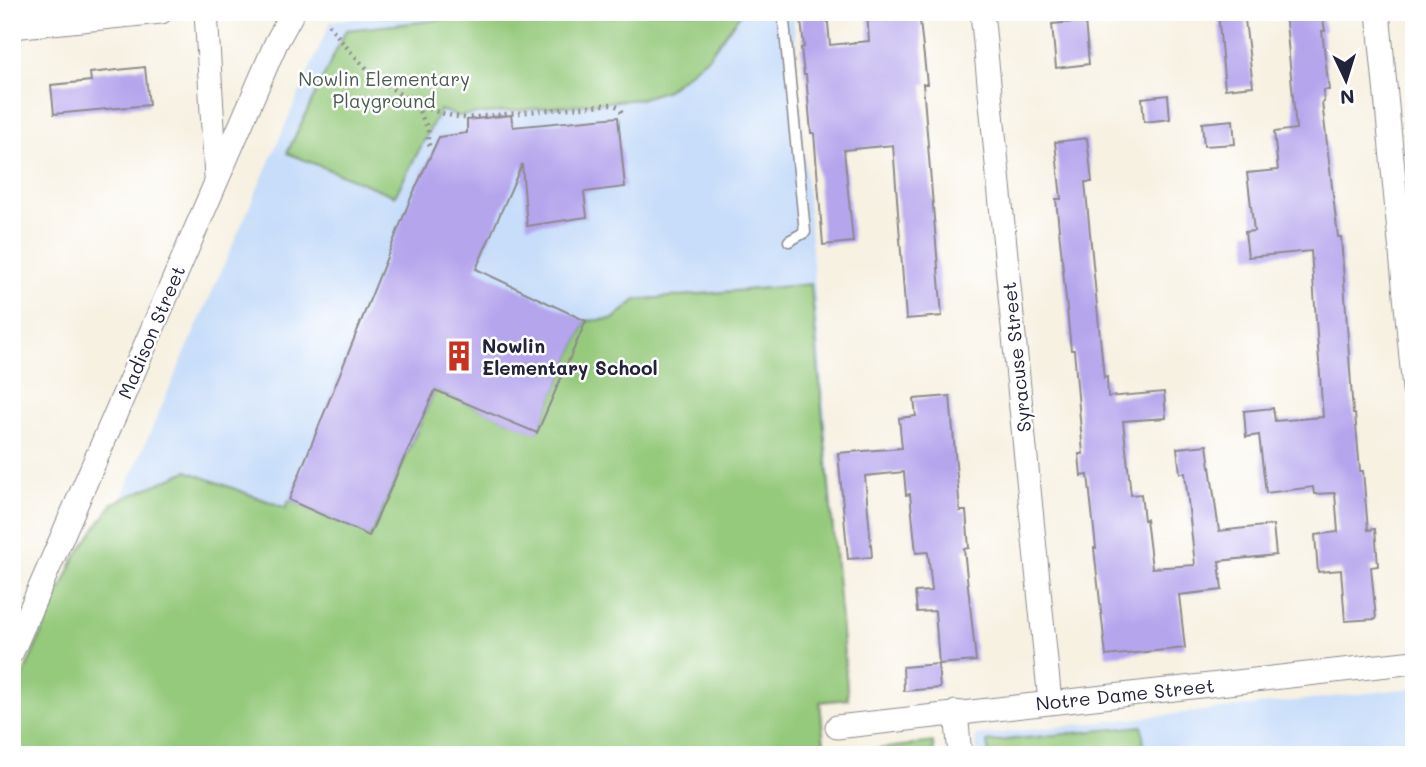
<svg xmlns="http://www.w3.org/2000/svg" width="1426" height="767" viewBox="0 0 1426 767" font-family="Mali,sans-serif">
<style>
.built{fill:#c7ddf9}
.green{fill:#95c97b;stroke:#5c765b;stroke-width:2}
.building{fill:#b5a5ed}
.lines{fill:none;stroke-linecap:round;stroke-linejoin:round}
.lane-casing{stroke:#8c8a8e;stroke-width:13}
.street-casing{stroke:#8c8a8e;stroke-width:25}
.path{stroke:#8c8a8e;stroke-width:4.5;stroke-dasharray:2 5;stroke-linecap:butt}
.lane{stroke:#fff;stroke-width:10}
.street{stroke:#fff;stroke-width:23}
.labels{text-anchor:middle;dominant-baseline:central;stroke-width:5;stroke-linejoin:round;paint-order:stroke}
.park-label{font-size:19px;fill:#4a5c51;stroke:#fff}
.street-label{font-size:19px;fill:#22223b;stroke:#fff}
.poi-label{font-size:19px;font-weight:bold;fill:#22223b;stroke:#fff;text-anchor:start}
</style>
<rect width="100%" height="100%" fill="#fff"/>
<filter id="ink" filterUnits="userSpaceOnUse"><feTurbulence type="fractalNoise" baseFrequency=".0143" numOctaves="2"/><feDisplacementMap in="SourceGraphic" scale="14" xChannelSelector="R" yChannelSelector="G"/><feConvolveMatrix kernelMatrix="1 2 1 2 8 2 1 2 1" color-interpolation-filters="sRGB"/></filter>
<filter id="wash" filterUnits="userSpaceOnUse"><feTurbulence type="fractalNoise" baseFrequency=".00686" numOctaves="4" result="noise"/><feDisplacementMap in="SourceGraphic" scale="28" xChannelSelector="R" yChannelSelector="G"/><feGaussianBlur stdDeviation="1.57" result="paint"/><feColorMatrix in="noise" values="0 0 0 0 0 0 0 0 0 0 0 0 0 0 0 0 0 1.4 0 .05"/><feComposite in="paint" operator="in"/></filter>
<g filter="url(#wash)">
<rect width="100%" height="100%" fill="#f7f1e2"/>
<g class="built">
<path d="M421,12H793L842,628L113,517L331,21Z"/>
<path d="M1414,688V755H977L975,736Z"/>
</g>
<g class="green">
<path d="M516,12H742L708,57L667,90L640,99L457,116L440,110L395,196L287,153L346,30Z"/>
<path d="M811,284L848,699L820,702L825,755H12V701L74,559L113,503L187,471L286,508L289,500L371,536L435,390L537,432L586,321L613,319L636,300Z"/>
<path d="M1142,726L1145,755H989L987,742Z"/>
<path d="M933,742L934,755H831Z"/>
</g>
<g id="blocks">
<g class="building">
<path d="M800,12H827L830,45L869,41L867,12H919L927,84H923L942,316L906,319L893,145L844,150L853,242L823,245L814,133H811L806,75H804L801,48L804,47Z"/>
<path d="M1218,12H1244L1253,86L1225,89Z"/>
<path d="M1285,12H1322L1325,31H1322L1329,90H1323L1324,102H1322L1338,237H1341L1353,414H1355L1360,471H1363L1368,530L1375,529L1378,566L1371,567L1376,619L1345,621L1341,570L1318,572L1315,535L1338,532L1335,493L1314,494L1313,487L1266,493L1259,435L1246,437L1244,411L1273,408L1275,421L1323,417L1311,251L1248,257L1245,232L1254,231L1247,173L1278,170L1274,132L1296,129Z"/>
<path d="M1085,21L1089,64L1056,68L1052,24Z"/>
<path d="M145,67L149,105L54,114L51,85L91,81L90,73Z"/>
<path d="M1168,95L1170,119L1144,122L1142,98Z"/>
<path d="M511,115L513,127L618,117L625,187L584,192L587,217L527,226L522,164L476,269L586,321L537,433L435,390L369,536L289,500L410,200L439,137L467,133V120Z"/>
<path d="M1233,120L1235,144L1204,146L1202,123Z"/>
<path d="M1087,138L1092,182H1085L1104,378L1107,377L1108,397L1164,392L1166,418L1123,421L1131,495L1141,494L1144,520L1146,519L1152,568L1195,565L1185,473H1180L1177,448L1207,445L1219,531L1273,525L1276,555L1219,561L1222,590L1179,595L1185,648L1106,656L1094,548H1096L1088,475L1081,476L1079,454H1083L1074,350H1071L1056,199H1061L1055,142Z"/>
<path d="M950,396L960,511H966L969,548L964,549L976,661L939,664L935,611L917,612L915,592L932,591L928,552L916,553L910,494L906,495L904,472L865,476L872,557L848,559L838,453L902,448L899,418L916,416L914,399Z"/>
<path d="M938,664L940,688L904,691L903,667Z"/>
</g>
</g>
</g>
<g filter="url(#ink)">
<use href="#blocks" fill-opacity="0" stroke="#8c8a8e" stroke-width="2"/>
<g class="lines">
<g class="lane-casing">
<path id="lane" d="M783,12L805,232L789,241"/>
</g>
<g class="street-casing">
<g id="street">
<path d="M206,12L216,177"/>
<path d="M982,12L1050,702"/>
<path d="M1378,12L1414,389"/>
<path d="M12,27L161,12"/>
<path d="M12,652L217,180L276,43L293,12"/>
<path d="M956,712L960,755"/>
<path d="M837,727L1414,662"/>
</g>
</g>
<g class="path">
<path d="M329,24C360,70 409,111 465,118L612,104L618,107L624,115"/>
<path d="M416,105L428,129V143L433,150"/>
</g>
<use href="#lane" class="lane"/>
<use href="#street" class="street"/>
</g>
</g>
<defs>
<g id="building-bare" transform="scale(2.415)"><path d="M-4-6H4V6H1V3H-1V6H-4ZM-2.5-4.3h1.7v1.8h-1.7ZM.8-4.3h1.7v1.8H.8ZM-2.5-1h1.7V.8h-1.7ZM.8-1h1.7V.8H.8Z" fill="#c8321e" stroke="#fff" stroke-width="2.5" paint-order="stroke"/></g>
</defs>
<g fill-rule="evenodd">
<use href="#building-bare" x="459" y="356"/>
</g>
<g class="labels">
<g class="park-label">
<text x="384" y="78">Nowlin Elementary<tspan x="384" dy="22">Playground</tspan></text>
</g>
<g class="street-label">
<text transform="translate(151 332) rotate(-67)">Madison Street</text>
<text transform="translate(1016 357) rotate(-96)">Syracuse Street</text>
<text transform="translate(1125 694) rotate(-6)">Notre Dame Street</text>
</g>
<g class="poi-label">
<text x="482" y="345">Nowlin<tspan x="482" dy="22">Elementary School</tspan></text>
</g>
</g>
<rect width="1426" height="767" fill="none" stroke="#fff" stroke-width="42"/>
<g transform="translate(1346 80) rotate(176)" stroke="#ffffff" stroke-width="5" paint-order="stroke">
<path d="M0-5L12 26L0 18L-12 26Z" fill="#22223b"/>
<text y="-10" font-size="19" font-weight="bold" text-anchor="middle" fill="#22223b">N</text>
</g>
</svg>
